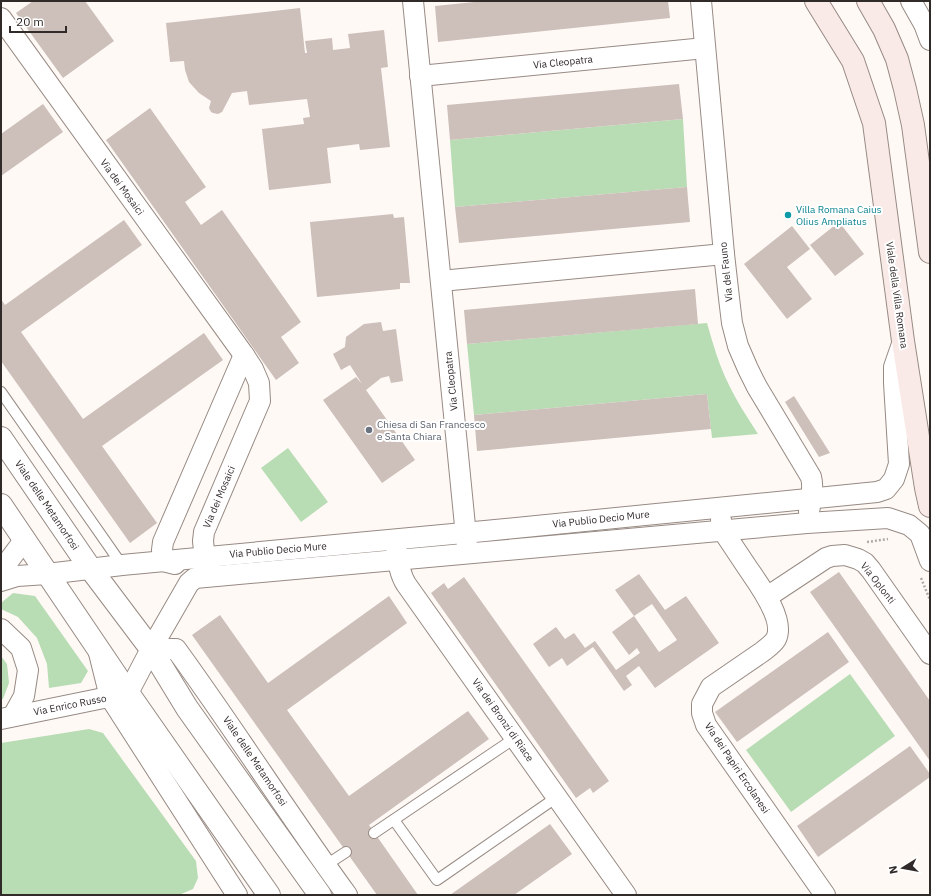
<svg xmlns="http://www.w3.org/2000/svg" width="931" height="896" viewBox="0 0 931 896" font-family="'IBM Plex Sans',sans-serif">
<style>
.green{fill:#b8dcb4}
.building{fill:#cdbfb9}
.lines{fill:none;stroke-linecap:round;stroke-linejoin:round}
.service-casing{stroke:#978a83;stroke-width:12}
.minor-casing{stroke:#978a83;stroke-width:22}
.tertiary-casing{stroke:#978a83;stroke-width:24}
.secondary-casing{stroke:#978a83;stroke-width:24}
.path{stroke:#b0aaa7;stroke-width:2.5;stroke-dasharray:2 2;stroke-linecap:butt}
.service{stroke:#fff;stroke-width:10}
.minor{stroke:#fff;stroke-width:20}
.tertiary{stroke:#fff;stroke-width:22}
.secondary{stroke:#faeae7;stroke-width:22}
.culture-dot{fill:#0f9aa8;stroke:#fff;stroke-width:1.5}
.worship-dot{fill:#6b7280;stroke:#fff;stroke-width:1.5}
.labels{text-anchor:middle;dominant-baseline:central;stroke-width:4;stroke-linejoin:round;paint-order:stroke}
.street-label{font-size:10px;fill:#302a28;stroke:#fff}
.culture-label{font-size:10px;fill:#0d838f;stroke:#fff;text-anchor:start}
.worship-label{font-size:10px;fill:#5b616d;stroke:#fff;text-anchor:start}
</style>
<rect width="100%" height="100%" fill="#fff9f6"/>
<g class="green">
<path d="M683,119L687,187L455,207L450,140Z"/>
<path d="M707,323C713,344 719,365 729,385C737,402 748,418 758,434L712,438L707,394L474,415L467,344Z"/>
<path d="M288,448L328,502L301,522L261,468Z"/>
<path d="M13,593L35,596L88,671L81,683L49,688L47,664L37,638L18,617L1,609V603Z"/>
<path d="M1,656L7,664L9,683L3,699H1Z"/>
<path d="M850,674L895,736L791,812L746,750Z"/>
<path d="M89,729L103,733L196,861L198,878L193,889L179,895H1V743Z"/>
</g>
<g class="building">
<path d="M33,1H85L114,41L63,78L16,13Z"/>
<path d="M484,1H668L670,18L438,42L435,6Z"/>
<path d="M300,8L305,53H307L305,41L332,38L333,50L350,48L348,34L384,30L388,67L381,68L390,147L360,150L359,144L327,148L331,183L269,190L262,129L304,124L303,118L310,117L307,99L249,105L247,91L232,93L222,112L218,114L213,113L211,112L209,108L211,101L199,93L189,82L185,70L184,61L170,62L166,23Z"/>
<path d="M679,84L683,119L450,140L447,105Z"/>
<path d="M43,104L63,132L1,176V134Z"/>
<path d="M150,108L206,187L185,202L201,225L222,210L301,322L281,337L299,363L276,380L106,140Z"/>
<path d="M687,187L690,222L459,243L455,207Z"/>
<path d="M393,214L394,218L404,217L410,283H400V289L317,297L310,222Z"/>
<path d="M124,220L142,245L21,332L83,419L204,333L223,360L102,446L157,523L130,543L1,361V299L5,305Z"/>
<path d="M839,222L864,254L835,276L810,245Z"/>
<path d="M792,226L810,249L787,267L812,299L787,319L744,264Z"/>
<path d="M695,289L698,324L467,344L464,310Z"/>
<path d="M381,322L383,331L396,329L403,381L391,383L389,376L381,378L366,390L415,460L382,483L323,400L356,377L362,384L350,365L341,370L333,354L345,347L346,337L364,324Z"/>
<path d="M707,394L711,429L477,451L474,415Z"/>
<path d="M794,396L830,453L819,457L785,402Z"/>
<path d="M839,572L930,701V761L810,592Z"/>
<path d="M639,574L665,610L686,596L719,643L655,688L639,666L626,676L632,685L624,691L593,647L567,666L562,658L549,667L533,644L556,627L565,639L574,633L585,648L595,641L616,670L640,653L637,648L629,655L612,632L634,616L659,652L677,640L652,604L634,616L615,590Z"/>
<path d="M464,577L609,781L593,793L590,788L576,798L431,593L444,583L448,589Z"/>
<path d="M389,596L407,623L287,710L349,796L468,711L489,739L369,825L418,895H377L192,635L220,615L268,683Z"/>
<path d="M828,632L849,662L737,742L715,712Z"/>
<path d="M910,746L930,774V777L818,857L797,826Z"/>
<path d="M550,824L572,854L514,895H450Z"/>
</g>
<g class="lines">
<g class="service-casing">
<g id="service">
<path d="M1,392L122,565"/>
<path d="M394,820L437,880L557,797"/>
<path d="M374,833L515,738"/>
<path d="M323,867L346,852"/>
</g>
</g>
<g class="minor-casing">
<g id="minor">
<path d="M413,1L467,546"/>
<path d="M701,1L724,254L729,298L732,323L738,346L748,369L757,387L811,477C814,488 811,500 809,512"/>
<path d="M911,1L924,24L930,40"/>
<path d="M1,18L244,355L253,369L259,383L260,401L204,532L203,541L206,570"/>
<path d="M420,76L705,48"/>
<path d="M441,281L724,254"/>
<path d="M721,520L723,531C731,543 739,555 747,567C757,582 786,619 776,639C773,644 767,648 762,652L711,687L702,704V713L706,725L825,895"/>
<path d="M396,547C398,560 399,573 406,584L626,895"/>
<path d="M175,564L163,561L162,550L163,542L244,355"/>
<path d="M1,571L25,539"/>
<path d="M1,581L17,576L47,574L122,565L485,531L877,492L886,489L894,479L899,464L894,383V367L903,341"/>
<path d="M767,597L826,558L832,556L845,555L858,559L865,563L871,570L930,654"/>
<path d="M1,629L21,648L28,670L24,696L13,716"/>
<path d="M151,649H176C235,730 288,814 347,895"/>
<path d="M99,653L110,697L237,895"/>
<path d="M1,719L128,693L151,649L189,583L195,578L807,523L888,518L909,525L920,534L930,561"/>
</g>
</g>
<g class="tertiary-casing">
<g id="tertiary">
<path d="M1,438L90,568L151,649L187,708L320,895"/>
<path d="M1,505L128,693L269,895"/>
</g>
</g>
<g class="secondary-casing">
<g id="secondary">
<path d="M816,1L853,61L874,123L903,341L926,488L930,506"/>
<path d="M868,1L884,29L897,59L905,89L913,125L930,252"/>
</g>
</g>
<g class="path">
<path d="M867,542L888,539"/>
<path d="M921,578L930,600"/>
</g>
<use href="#service" class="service"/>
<use href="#minor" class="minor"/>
<use href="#tertiary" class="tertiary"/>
<use href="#secondary" class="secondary"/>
</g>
<circle class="culture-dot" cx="788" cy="215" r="4"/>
<circle class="worship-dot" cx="369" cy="430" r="4"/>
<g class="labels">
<g class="street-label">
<text transform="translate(563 62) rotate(-6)">Via Cleopatra</text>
<text transform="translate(122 187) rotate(54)">Via dei Mosaici</text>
<text transform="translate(726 272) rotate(-96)">Via del Fauno</text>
<text transform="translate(897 295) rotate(82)">Viale della Villa Romana</text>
<text transform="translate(451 381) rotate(-96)">Via Cleopatra</text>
<text transform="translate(219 497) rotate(-67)">Via dei Mosaici</text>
<text transform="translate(47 505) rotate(56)">Viale delle Metamorfosi</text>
<text transform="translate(601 519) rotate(-6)">Via Publio Decio Mure</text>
<text transform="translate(278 550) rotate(-5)">Via Publio Decio Mure</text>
<text transform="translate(878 583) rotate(52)">Via Oplonti</text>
<text transform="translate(70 705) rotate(-11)">Via Enrico Russo</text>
<text transform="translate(503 720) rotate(55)">Via dei Bronzi di Riace</text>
<text transform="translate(255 761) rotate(56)">Viale delle Metamorfosi</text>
<text transform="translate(737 768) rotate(56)">Via dei Papiri Ercolanesi</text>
</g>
<g class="culture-label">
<text x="796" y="209">Villa Romana Caius<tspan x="796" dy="12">Olius Ampliatus</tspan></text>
</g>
<g class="worship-label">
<text x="377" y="424">Chiesa di San Francesco<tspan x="377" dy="12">e Santa Chiara</tspan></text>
</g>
</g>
<rect width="931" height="896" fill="none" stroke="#302a28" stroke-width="4"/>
<g transform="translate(903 868) rotate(259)" stroke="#ffffff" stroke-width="3" paint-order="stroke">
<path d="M0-3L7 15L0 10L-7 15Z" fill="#302a28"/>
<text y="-6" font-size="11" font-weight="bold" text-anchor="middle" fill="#302a28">N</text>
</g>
<path d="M10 26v6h56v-6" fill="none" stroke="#302a28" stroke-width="2"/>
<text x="16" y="26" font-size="12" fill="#302a28" stroke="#ffffff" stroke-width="3" paint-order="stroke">20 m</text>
</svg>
